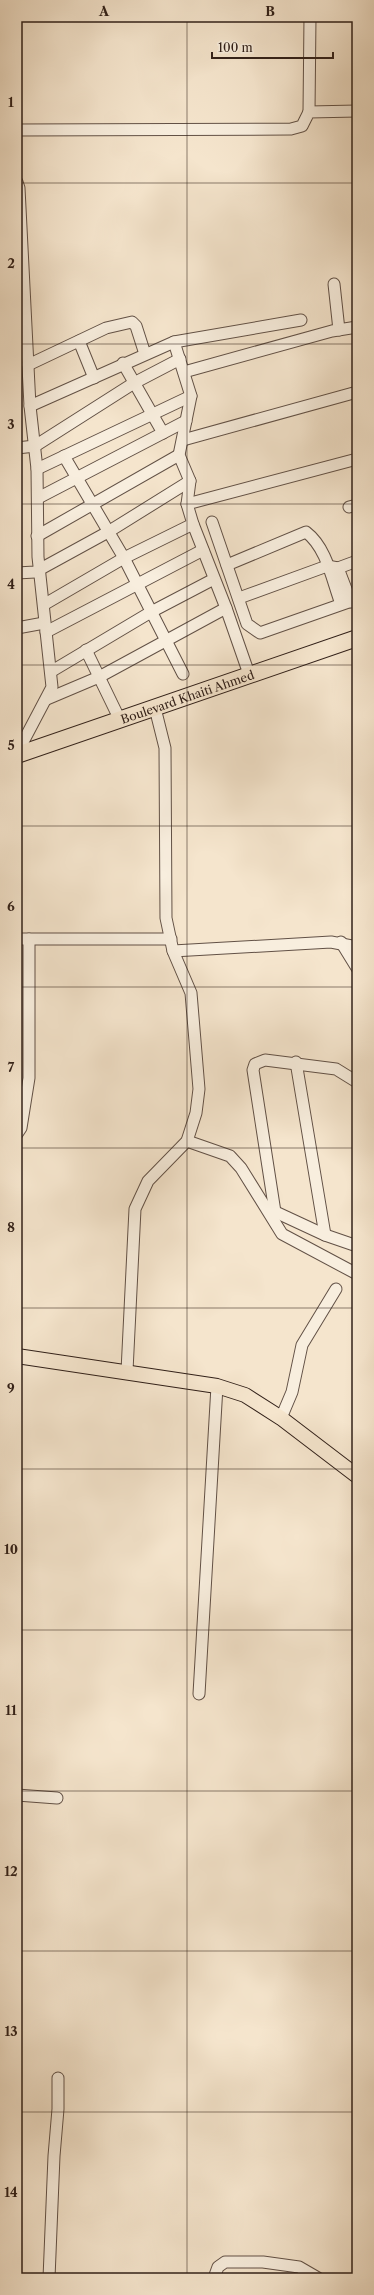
<svg xmlns="http://www.w3.org/2000/svg" width="374" height="2295" viewBox="0 0 374 2295" font-family="'Libre Caslon Text',serif">
<style>
.lines{fill:none;stroke-linecap:round;stroke-linejoin:round}
.minor-casing{stroke:#625146;stroke-width:13}
.major-casing{stroke:#312019;stroke-width:16}
.highway-casing{stroke:#312019;stroke-width:18}
.minor{stroke:#f8eede;stroke-width:11}
.major{stroke:#f5e5cd;stroke-width:14}
.highway{stroke:#f5e5cd;stroke-width:16}
.grid{fill:none;stroke:#312019;stroke-width:1;stroke-opacity:0.55}
.labels{text-anchor:middle;dominant-baseline:central;stroke-width:4;stroke-linejoin:round;paint-order:stroke}
.street-label{font-size:12px;fill:#312019;stroke:#f8eede}
.neatline{fill:none;stroke:#312019;stroke-width:1.5}
.grid-label{font-size:13px;text-anchor:middle;font-weight:bold;fill:#312019}
</style>
<rect width="100%" height="100%" fill="#f5e5cd"/>
<filter id="stains"><feTurbulence type="fractalNoise" baseFrequency=".005" numOctaves="4"/><feColorMatrix values="0 0 0 0 .2 0 0 0 0 .09 0 0 0 0 .02 0 0 0 .5 -.17"/></filter>
<radialGradient id="worn" r=".72"><stop offset=".6" stop-color="#630" stop-opacity="0"/><stop offset="1" stop-color="#630" stop-opacity=".3"/></radialGradient>
<g class="lines">
<g class="minor-casing">
<g id="minor">
<path d="M309,112L310,17"/>
<path d="M17,130L291,129L302,126L309,112L357,111"/>
<path d="M17,182L19,188L30,406L37,469L38,557L52,687L23,742L21,753"/>
<path d="M334,284L339,330"/>
<path d="M79,341L94,378"/>
<path d="M123,363L163,433"/>
<path d="M28,365L106,328L132,322L136,326L145,354"/>
<path d="M184,372L332,331L357,327"/>
<path d="M30,406L174,342"/>
<path d="M183,440L357,392"/>
<path d="M17,448L35,446L134,383L180,359"/>
<path d="M64,456L124,558L183,674"/>
<path d="M37,469L191,396"/>
<path d="M38,498L186,421"/>
<path d="M187,504L357,459"/>
<path d="M349,507L357,505"/>
<path d="M212,522L247,624L260,633L357,599"/>
<path d="M37,536L179,455"/>
<path d="M227,565L306,532C327,548 332,580 341,604"/>
<path d="M17,573L35,572L108,532L190,481"/>
<path d="M239,598L327,566L338,568"/>
<path d="M351,602L338,568L357,561"/>
<path d="M45,604L124,558L193,524"/>
<path d="M17,628L44,623"/>
<path d="M46,632L203,550"/>
<path d="M86,650L120,720"/>
<path d="M52,671L151,612L214,579"/>
<path d="M249,674L226,608L193,524L187,504L190,481L179,455L191,396L174,342L301,320"/>
<path d="M47,699L99,677L226,608"/>
<path d="M17,939H171"/>
<path d="M341,942L357,968"/>
<path d="M173,951L331,942L357,947"/>
<path d="M296,1062L325,1235"/>
<path d="M17,1134L21,1128L29,1078V939"/>
<path d="M187,1141L230,1156L241,1168L282,1234L357,1274"/>
<path d="M269,1209L325,1235L357,1246"/>
<path d="M275,1212L253,1070L255,1064L265,1060L336,1069L357,1082"/>
<path d="M127,1371L135,1209L148,1181L187,1141L196,1113L199,1089L191,993L173,951L166,918L165,748L155,708"/>
<path d="M281,1418L292,1392L302,1345L336,1289"/>
<path d="M199,1694L217,1386"/>
<path d="M17,1795L57,1798"/>
<path d="M49,2278L54,2156L58,2109V2078"/>
<path d="M214,2278L218,2267L225,2262H263L299,2267L318,2278"/>
</g>
</g>
<g class="major-casing">
<path id="major" d="M17,1356L217,1386L245,1395L281,1418L357,1476"/>
</g>
<g class="highway-casing">
<g id="highway">
<path id="s1" d="M17,755L357,638"/>
</g>
</g>
<use href="#minor" class="minor"/>
<use href="#major" class="major"/>
<use href="#highway" class="highway"/>
</g>
<path class="grid" d="M187,17V2278M17,183H357M17,344H357M17,504H357M17,665H357M17,826H357M17,987H357M17,1148H357M17,1308H357M17,1469H357M17,1630H357M17,1791H357M17,1951H357M17,2112H357"/>
<g class="labels">
<g class="street-label">
<text stroke="none"><textPath href="#s1" startOffset="180">Boulevard Khaiti Ahmed</textPath></text>
</g>
</g>
<rect width="374" height="2295" fill="none" stroke="#f5e5cd" stroke-width="44"/>
<path d="M212 52v6h121v-6" fill="none" stroke="#312019" stroke-width="2"/>
<text x="218" y="52" font-size="12" fill="#312019" stroke="#f8eede" stroke-width="3" paint-order="stroke">100 m</text>
<rect x="22" y="22" width="330" height="2251" class="neatline"/>
<g class="grid-label">
<text x="104" y="16">A</text>
<text x="270" y="16">B</text>
<text x="11" y="107">1</text>
<text x="11" y="268">2</text>
<text x="11" y="429">3</text>
<text x="11" y="589">4</text>
<text x="11" y="750">5</text>
<text x="11" y="911">6</text>
<text x="11" y="1072">7</text>
<text x="11" y="1232">8</text>
<text x="11" y="1393">9</text>
<text x="11" y="1554">10</text>
<text x="11" y="1715">11</text>
<text x="11" y="1876">12</text>
<text x="11" y="2036">13</text>
<text x="11" y="2197">14</text>
</g>
<rect width="100%" height="100%" filter="url(#stains)"/>
<rect width="100%" height="100%" fill="url(#worn)"/>
</svg>
